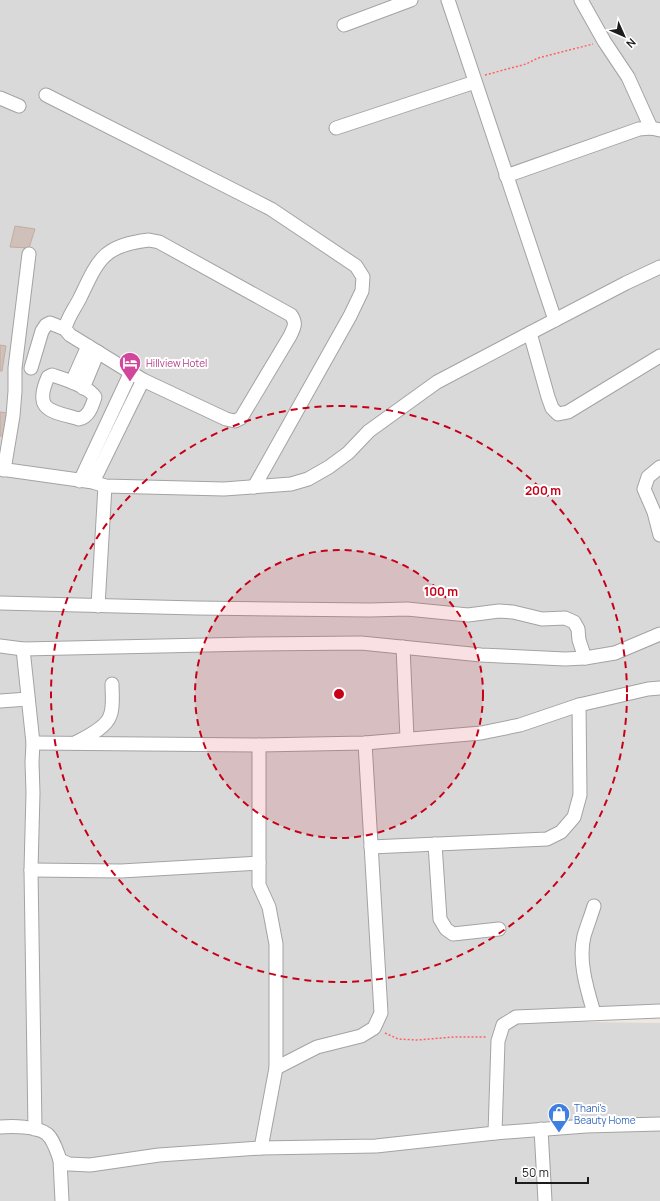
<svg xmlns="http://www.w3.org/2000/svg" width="660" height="1201" viewBox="0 0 660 1201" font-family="Manrope,sans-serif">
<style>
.residential{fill:#dad9d9}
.building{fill:#cfc0b9;stroke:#c2aca2}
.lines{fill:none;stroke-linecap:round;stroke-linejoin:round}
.minor-casing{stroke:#a3a3a3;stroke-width:15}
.path{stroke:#ff6163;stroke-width:1.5;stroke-dasharray:2 2;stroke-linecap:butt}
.minor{stroke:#fff;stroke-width:13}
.ring{fill:none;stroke:#c80017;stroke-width:2;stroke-dasharray:7 5}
.labels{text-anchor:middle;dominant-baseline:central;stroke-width:4;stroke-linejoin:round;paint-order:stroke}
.hotel-label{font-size:10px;fill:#b23c85;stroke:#fff;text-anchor:start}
.shop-label{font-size:10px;fill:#366cbe;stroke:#fff;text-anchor:start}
.centre{fill:#c80017;stroke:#fff;stroke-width:2}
.ring-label{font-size:12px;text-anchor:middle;font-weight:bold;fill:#c80017;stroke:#fff;stroke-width:4;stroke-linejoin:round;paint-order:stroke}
</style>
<rect width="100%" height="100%" fill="#efe8e0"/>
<path class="residential" d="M0,0H660V1006L517,1021L660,1023V1201H0Z"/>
<g class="building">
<path d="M15,226L35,229L29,248L10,247Z"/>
<path d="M0,345L6,346L2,371H0Z"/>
<path d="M0,412L8,413L3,436H0Z"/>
</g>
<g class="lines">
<g class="minor-casing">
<g id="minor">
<path d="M448,0L555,320"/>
<path d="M581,0L604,41L628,77L651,128"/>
<path d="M344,25L411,0"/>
<path d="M46,95L271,209L356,266L363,277L362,291L350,316L254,487"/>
<path d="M0,98L19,106"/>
<path d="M336,128L475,82"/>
<path d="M506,176L639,129L651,128L660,130"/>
<path d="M149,240L159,242L291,315C297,324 294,327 290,336L241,418L235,421L226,419L143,380L70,335L65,329C67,318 75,308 80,298C98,260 103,245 149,240Z"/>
<path d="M530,333L548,397L552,408L558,414L568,412L660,356"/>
<path d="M31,368L42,331L46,325L50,323L65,329"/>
<path d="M52,375C64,379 88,386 95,397C92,406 89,417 79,419C51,411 33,411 48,377Z"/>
<path d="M72,382L88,346"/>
<path d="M83,388L98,352"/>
<path d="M660,467L648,477L644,489L654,512L660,535"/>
<path d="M0,469L93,482L105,486L224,489L291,484L308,479L329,467L348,453L369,431L437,382L530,333L626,283L660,267"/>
<path d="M4,470L13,416L15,391V368L29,254"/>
<path d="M80,481L131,372"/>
<path d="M93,482L143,380"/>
<path d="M0,603L196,608L370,610L407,609L468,615L499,611L513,612L542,619L565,618L574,622L578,629L579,640L585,658"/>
<path d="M98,606L105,486"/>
<path d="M0,646L23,649L252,644L361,643L481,655L565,659L585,658L615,653L660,634"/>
<path d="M403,647L407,738"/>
<path d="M23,649L33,743L32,762L33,793L31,870L35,1129"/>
<path d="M0,701L28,699"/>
<path d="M33,743L259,745L365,743L481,733L520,725L579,705L648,689L660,688"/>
<path d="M75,743C86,737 106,728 110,716C114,707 112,694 112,684"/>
<path d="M259,745V885L269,907L276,944V1068L261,1148"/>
<path d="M435,844L440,919L446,929L453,934L499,929"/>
<path d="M371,847L547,839L561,832L574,817L580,795L579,705"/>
<path d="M31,870L121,871L259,863"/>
<path d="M594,906C591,916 587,926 584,936C578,961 587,989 594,1013"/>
<path d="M276,1068L317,1047L361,1036L374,1028L381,1013L365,743"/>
<path d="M0,1127C12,1126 37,1126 47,1134C54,1140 57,1152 60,1160L69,1164L90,1165L159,1155L261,1148L376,1146L495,1133L586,1126L660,1124"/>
<path d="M541,1129L545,1201"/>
<path d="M495,1133L498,1041L503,1025L516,1017L660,1011"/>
<path d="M60,1160L62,1201"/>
</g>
</g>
<g class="path">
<path d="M485,75L526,64L538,58L593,44"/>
<path d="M385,1033L398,1039L418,1040L454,1037H487"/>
</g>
<use href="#minor" class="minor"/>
</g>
<circle cx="339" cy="694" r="144" fill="#c80017" fill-opacity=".12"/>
<g class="ring">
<circle cx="339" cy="694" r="144"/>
<circle cx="339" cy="694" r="288"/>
</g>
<defs>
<g id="hotel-pin" transform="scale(1.15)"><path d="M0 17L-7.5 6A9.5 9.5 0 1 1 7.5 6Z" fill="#d1479c" stroke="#fff"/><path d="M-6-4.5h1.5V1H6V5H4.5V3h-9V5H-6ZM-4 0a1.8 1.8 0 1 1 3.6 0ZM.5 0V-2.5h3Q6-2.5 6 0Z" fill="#fff"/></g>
<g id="shop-pin" transform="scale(1.15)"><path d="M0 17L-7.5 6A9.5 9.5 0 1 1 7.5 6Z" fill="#3f7fe0" stroke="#fff"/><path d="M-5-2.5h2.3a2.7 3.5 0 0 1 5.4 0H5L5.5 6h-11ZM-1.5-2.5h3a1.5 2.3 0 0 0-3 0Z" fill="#fff"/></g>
</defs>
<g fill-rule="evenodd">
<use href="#hotel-pin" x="130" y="363"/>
<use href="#shop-pin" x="559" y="1114"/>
</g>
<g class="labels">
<g class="hotel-label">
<text x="146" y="363">Hillview Hotel</text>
</g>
<g class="shop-label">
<text x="574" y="1108">Thani's<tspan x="574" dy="12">Beauty Home</tspan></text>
</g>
</g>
<circle cx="339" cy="694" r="6" class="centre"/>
<g class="ring-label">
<text x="543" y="495">200 m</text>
<text x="441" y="596">100 m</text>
</g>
<g transform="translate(624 36) rotate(135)" stroke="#ffffff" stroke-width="3" paint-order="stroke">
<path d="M0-3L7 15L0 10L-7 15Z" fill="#1c1c1c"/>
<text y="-6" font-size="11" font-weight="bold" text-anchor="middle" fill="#1c1c1c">N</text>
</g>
<path d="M516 1177v6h72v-6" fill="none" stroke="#1c1c1c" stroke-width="2"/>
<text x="522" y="1177" font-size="12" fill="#1c1c1c" stroke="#ffffff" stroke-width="3" paint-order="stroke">50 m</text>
</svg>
